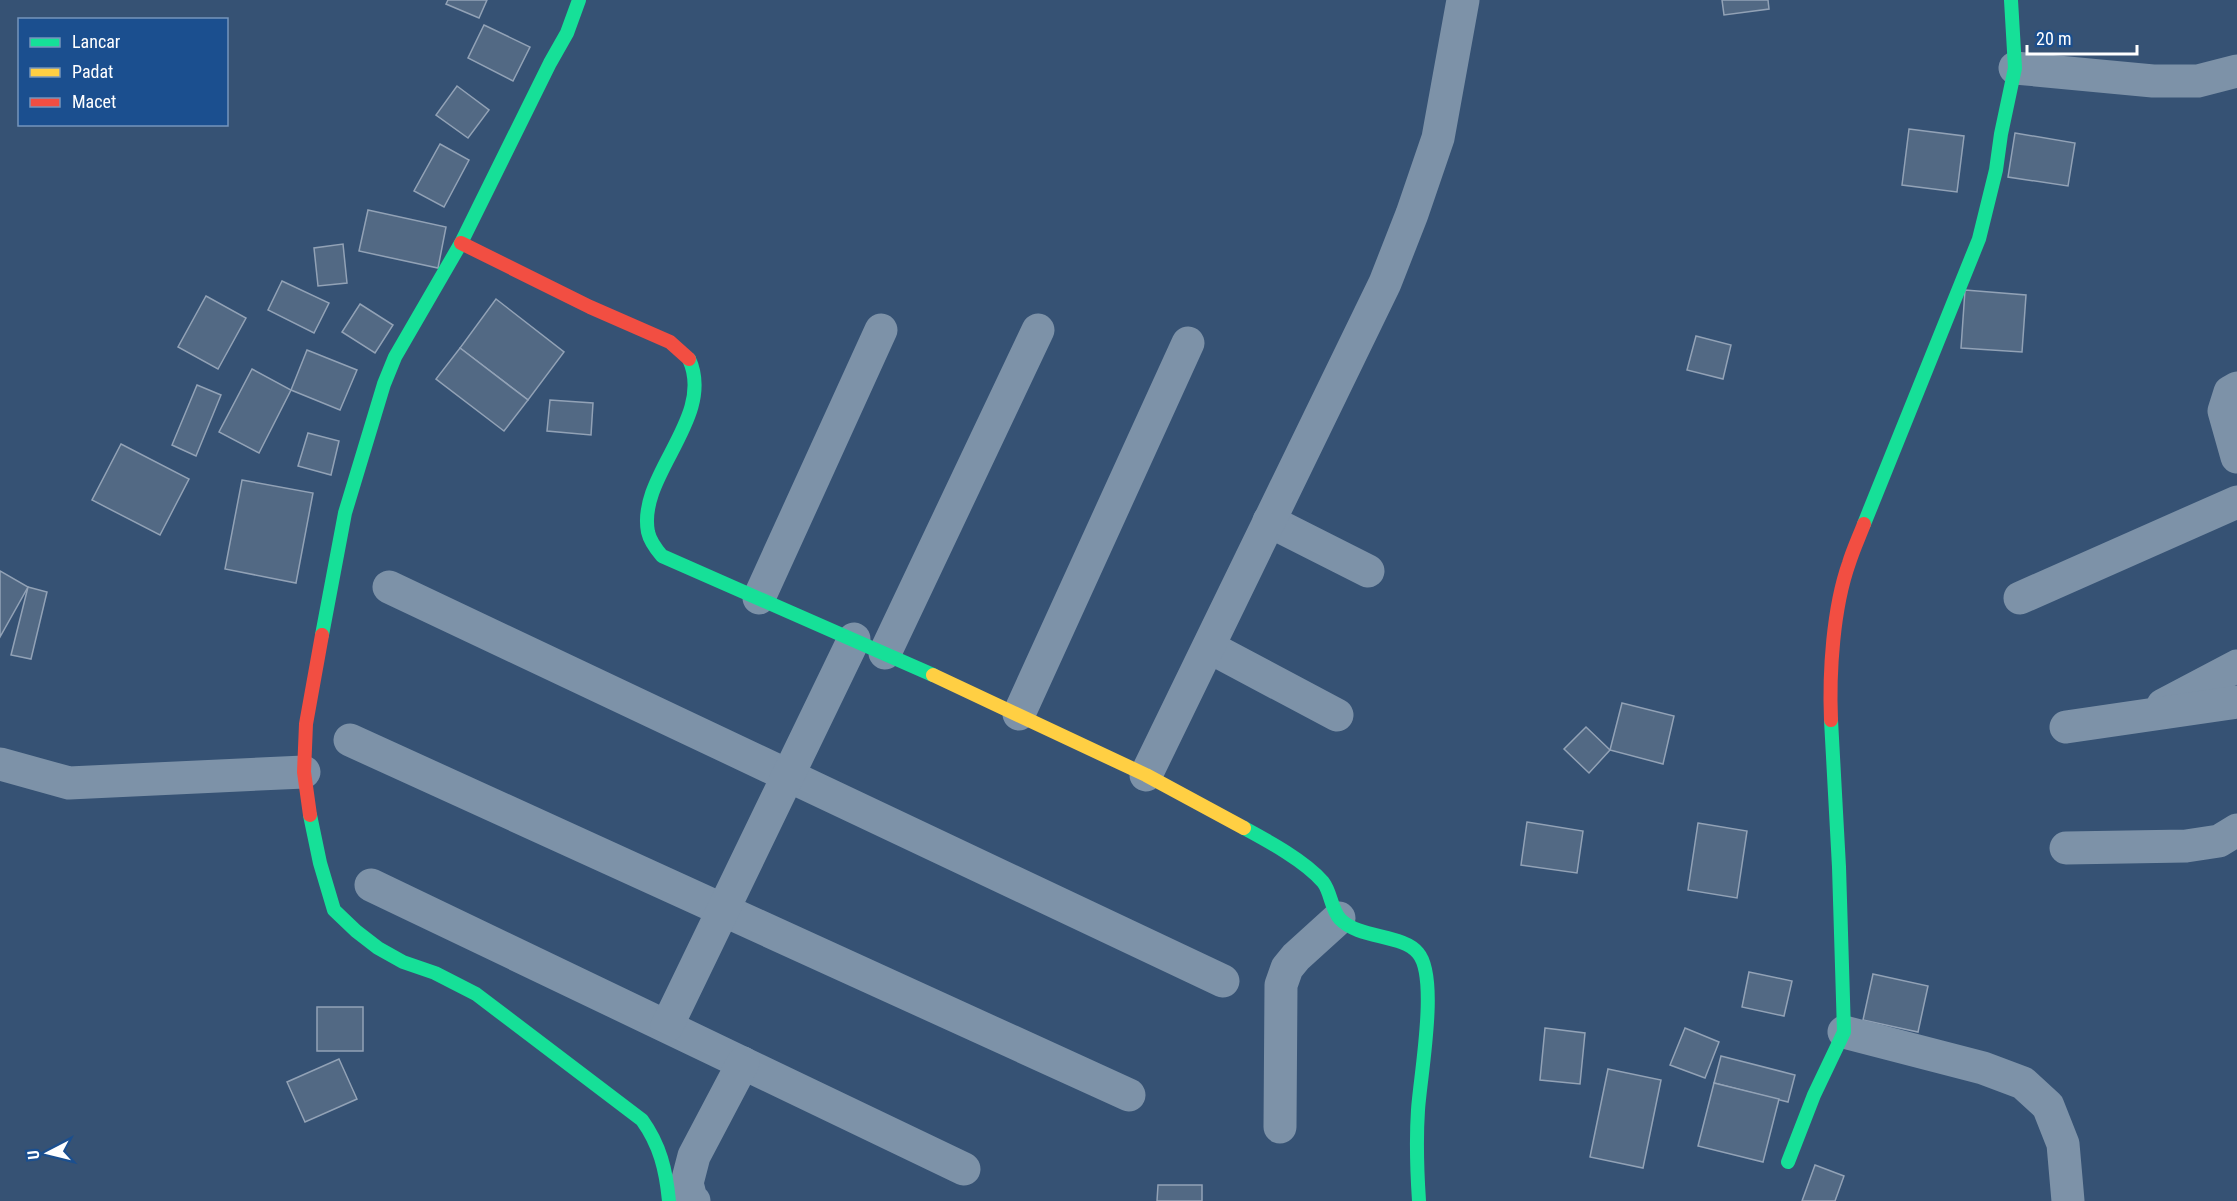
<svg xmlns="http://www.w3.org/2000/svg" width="2237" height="1201" viewBox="0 0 2237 1201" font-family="'Roboto Condensed',sans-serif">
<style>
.building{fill:#526984;stroke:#92a2b6;stroke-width:1.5}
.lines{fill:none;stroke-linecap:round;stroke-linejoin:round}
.street{stroke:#7d92a8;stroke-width:33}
.fast{stroke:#16e098;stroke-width:14}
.slow{stroke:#ffcf43;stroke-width:14}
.jam{stroke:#f24e42;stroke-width:14}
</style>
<rect width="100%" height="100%" fill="#365274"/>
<g class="building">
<path d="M448,0H487L479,18L446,4Z"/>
<path d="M1722,0H1768L1769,9L1724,15Z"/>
<path d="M484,25L530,47L513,81L468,58Z"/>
<path d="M457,86L489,110L468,138L436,115Z"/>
<path d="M1909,129L1964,136L1957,192L1902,185Z"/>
<path d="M2015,133L2075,143L2068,186L2008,177Z"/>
<path d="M440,144L469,160L444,207L414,191Z"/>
<path d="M368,210L446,227L438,268L359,251Z"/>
<path d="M343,244L347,283L318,286L314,248Z"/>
<path d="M282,281L329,303L314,333L268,310Z"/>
<path d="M1965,290L2026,295L2022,352L1961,348Z"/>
<path d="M206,296L246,318L218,369L178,347Z"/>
<path d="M496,299L564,352L528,400L460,348Z"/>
<path d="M360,304L393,325L375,353L342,332Z"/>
<path d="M1696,336L1731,345L1723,379L1687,370Z"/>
<path d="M460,348L528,400L504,431L436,379Z"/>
<path d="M307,350L357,370L340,410L291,390Z"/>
<path d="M252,369L291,390L259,453L219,432Z"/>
<path d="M197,385L221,395L196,456L172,445Z"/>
<path d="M550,400L593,403L591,435L547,431Z"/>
<path d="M308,433L339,441L331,475L298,466Z"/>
<path d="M121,444L189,479L160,535L92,500Z"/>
<path d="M242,480L313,493L296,583L225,569Z"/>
<path d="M0,571L28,587L0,637Z"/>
<path d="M28,587L47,592L31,659L11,655Z"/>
<path d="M1622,703L1674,716L1663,764L1610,750Z"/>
<path d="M1586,727L1610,750L1589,773L1564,749Z"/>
<path d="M1527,822L1583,831L1577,873L1521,865Z"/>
<path d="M1698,823L1747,831L1737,898L1688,890Z"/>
<path d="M1749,972L1792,981L1784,1016L1742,1007Z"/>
<path d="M1873,974L1928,986L1918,1032L1863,1020Z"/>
<rect x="317" y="1007" width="46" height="44"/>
<path d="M1545,1028L1585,1033L1580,1084L1540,1080Z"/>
<path d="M1685,1028L1719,1042L1705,1078L1670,1065Z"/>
<path d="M1721,1056L1795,1075L1788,1102L1714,1083Z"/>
<path d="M339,1059L357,1099L305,1122L287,1082Z"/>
<path d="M1608,1069L1661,1080L1643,1168L1590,1157Z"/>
<path d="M1714,1083L1779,1099L1763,1162L1698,1146Z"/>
<path d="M1815,1165L1844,1176L1835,1201H1802Z"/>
<path d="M1158,1185H1202V1201H1157Z"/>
</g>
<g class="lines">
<g class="street">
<path d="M2015,68L2153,81H2198L2237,71"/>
<path d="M2237,388L2230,392L2224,411L2237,457"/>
<path d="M1269,521L1368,571"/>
<path d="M389,587L1223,981"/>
<path d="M759,598L881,330"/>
<path d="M2020,598L2237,502"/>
<path d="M1209,647L1337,715"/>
<path d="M885,653L1038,330"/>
<path d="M2163,705L2237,666"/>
<path d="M1019,714L1188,343"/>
<path d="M2066,727L2237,702"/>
<path d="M350,740L1129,1095"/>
<path d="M0,764L69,783L304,772"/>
<path d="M1146,775L1385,283L1412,214L1438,138L1463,0"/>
<path d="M2066,848L2186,846L2219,841L2237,830"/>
<path d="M371,885L964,1169"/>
<path d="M667,1026L854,639"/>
<path d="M1844,1032L1983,1068L2023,1083L2048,1106L2063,1144L2068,1201"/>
<path d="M1280,1127L1281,985L1287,968L1296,957L1339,918"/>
<path d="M694,1201L691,1199L687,1183L694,1156L743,1063"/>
</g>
<g class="fast">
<path d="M689,359C716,418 637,475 648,532C650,541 656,549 662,556L933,675"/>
<path d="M1864,524L1979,239L1996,170L2001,134L2015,68L2011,0"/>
<path d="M322,635L345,513L384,384L395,357L461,243L550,63L567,33L579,0"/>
<path d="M310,815L320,863L334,910L356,931L378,948L403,962L435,973L476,994L642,1120C660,1145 666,1170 669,1201"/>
<path d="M1244,828C1268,841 1305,861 1323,882C1331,892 1331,909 1340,919C1359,939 1403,934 1418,953C1439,977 1420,1077 1418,1110C1416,1140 1417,1171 1419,1201"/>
<path d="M1788,1162L1814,1095L1844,1032L1839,867L1831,720"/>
</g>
<path class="slow" d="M933,675L1146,775L1244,828"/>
<g class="jam">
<path d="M461,243L590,307L670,342L689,359"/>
<path d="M1831,720C1829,673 1833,608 1849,563C1853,550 1859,537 1864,524"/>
<path d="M310,815L304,772L306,724L322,635"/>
</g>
</g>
<rect x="18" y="18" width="210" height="108" fill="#1b4f8f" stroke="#7695bc" stroke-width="1.5"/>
<rect x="30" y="38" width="30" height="9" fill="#16e098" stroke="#7695bc" stroke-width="1.5"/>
<text x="72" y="48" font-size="18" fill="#ffffff">Lancar</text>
<rect x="30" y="68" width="30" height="9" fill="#ffcf43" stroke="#7695bc" stroke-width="1.5"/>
<text x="72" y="78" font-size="18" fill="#ffffff">Padat</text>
<rect x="30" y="98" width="30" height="9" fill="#f24e42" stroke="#7695bc" stroke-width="1.5"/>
<text x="72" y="108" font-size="18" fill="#ffffff">Macet</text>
<g transform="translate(48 1153) rotate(263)" stroke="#1b4f8f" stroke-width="4.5" paint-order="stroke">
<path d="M0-4.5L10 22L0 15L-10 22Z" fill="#ffffff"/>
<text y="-9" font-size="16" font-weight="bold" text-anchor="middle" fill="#ffffff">U</text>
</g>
<path d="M2027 45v9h110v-9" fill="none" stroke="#ffffff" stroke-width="3"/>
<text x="2036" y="45" font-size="18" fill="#ffffff" stroke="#1b4f8f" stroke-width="4.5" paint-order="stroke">20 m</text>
</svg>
